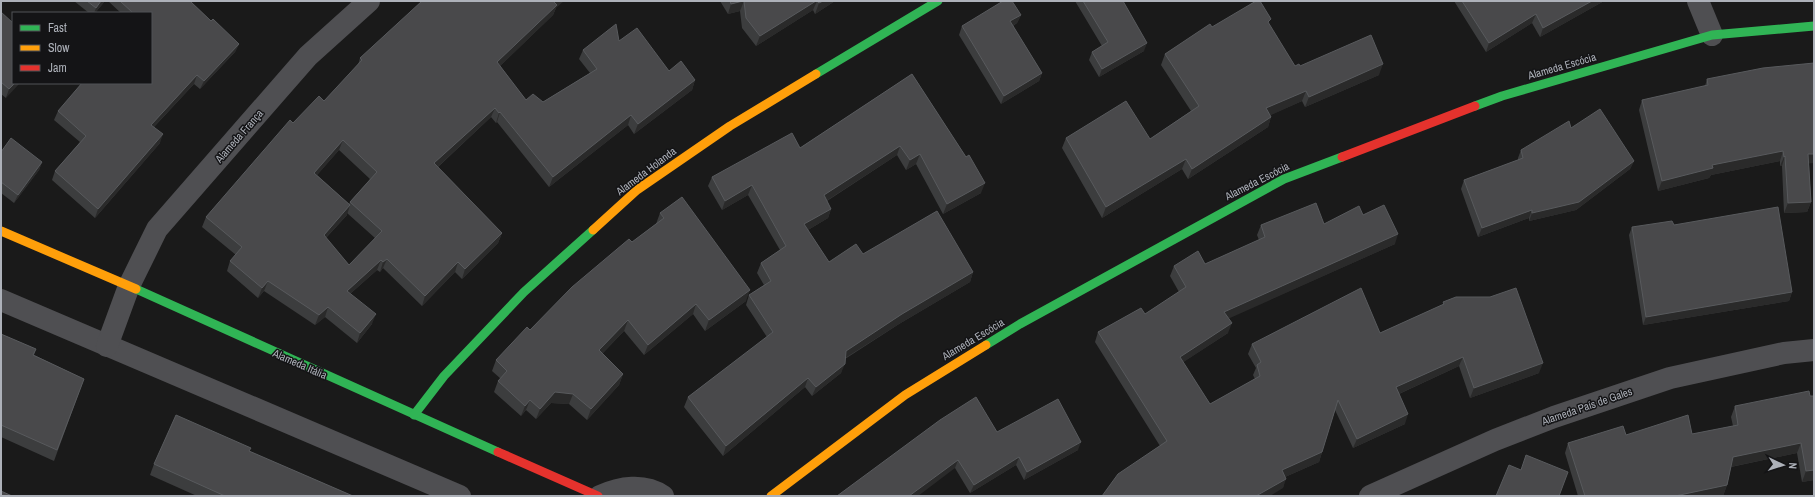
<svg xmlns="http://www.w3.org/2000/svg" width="1815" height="497" viewBox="0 0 1815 497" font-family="'Archivo Narrow',sans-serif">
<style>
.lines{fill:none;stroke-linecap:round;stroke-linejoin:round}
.street{stroke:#4f4f52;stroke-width:22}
.fast{stroke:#30b455;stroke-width:9}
.slow{stroke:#ff9f0a;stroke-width:9}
.jam{stroke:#e5322d;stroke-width:9}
.wall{fill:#3c3d3e;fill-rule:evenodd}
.shaded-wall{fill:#2a2a2a}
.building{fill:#49494b;stroke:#585a5d;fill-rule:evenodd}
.labels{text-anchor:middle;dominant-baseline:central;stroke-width:3;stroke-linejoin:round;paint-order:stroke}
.street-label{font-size:11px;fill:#adb1b9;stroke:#141416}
</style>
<rect width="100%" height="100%" fill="#1a1a1a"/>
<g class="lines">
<g class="street">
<path d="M1698,1L1712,35"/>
<path d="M1,300L460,496"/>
<path d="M107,346L129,286L157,229L308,56L369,1"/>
<path d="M600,496C620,487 644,483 663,496"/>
<path d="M1370,496L1495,440L1554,417L1670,378L1784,353L1814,350"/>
</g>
<g class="fast">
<path d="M816,74L938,1"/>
<path d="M1475,106L1502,96L1712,35L1814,26"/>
<path d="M136,289L498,452"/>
<path d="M986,345L1020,324L1284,179L1342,157"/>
<path d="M414,415L444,376L524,292L593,230"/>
</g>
<g class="slow">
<path d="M593,230L637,190L730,126L816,74"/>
<path d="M1,231L136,289"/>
<path d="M771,496L905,395L986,345"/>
</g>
<g class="jam">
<path d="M1342,157L1475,106"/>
<path d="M498,452L598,496"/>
</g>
</g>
<g class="wall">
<path d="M74,1H105L95,13H89Z"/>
<path d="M108,1H190L211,21L239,44L235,52L200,89L194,84L154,127L160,143L95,218L52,180L55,171L80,142L54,120L58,111L151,83V13H121Z"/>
<path d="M720,1H835L815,14L813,10L756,46L742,28L740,11L728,14Z"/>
<path d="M1075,1H1124L1123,2L1144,51L1099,77L1089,60L1092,52L1102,46Z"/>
<path d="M1454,1H1604L1540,37L1532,23L1486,52Z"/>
<path d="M556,8L553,15L500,66L526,100L543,102L590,73L579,59L583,50L619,41L669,71L695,80L692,90L634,134L628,125L549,187L497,122L496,123L491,117L438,167L502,233L498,243L462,279L455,272L422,306L383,268L380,272L377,270L350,294L372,324L357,343L325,317L315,325L264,291L258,298L227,271L230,261L236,255L202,227L206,217L293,123L324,101L358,65L360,58ZM339,150L370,179L350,202L349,204L317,175ZM347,213L375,238L349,265L326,238L347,215Z"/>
<path d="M1,12L13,83L6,98L1,94Z"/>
<path d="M1021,15L1017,23L1013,26L1042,73L1039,81L1001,104L959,35L962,26Z"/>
<path d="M1269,25L1295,66H1300L1379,75L1305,107L1302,101L1270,115L1271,117L1268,127L1188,179L1182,169L1102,218L1062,148L1066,138L1150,139L1191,111L1161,65L1165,54L1212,27Z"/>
<path d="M912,74L966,157L981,193L943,214L916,164L906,170L897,155L827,201L831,209L828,218L808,230L829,262L863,254L973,272L970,282L899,324L845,359L841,373L812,396L805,387L723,456L684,407L688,397L767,337L746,305L749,295L764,285L757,273L761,263L780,250L748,195L722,210L708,186L712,177L800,148Z"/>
<path d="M1707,79L1809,164L1811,202L1807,212L1784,213L1782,166H1780V161L1711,175L1709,178L1658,191L1639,110L1642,100L1705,86Z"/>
<path d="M1571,128L1634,161L1630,169L1576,210L1529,221V218L1478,237L1461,189L1464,180L1518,160V158L1521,150Z"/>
<path d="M1,152L42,162L39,170L14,203L1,193Z"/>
<path d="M660,213L746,301L705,331L693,314L644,355L624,331L602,354L623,374L619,385L587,420L569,404L551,403L536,419L526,410L521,416L494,392L498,381L501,379L492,371L496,360L632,242L656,224Z"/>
<path d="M1363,215L1395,244L1228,318V333L1183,362L1210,404L1255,379L1253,375L1256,368L1248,354L1252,344L1380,333L1443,305V302L1539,373L1470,398L1459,366L1399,394L1405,424L1353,448L1335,410L1319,462L1285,477L1283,488L1160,446L1095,342L1098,332L1145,314L1179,292L1170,276L1174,266L1205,264L1259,240L1257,235L1261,225L1324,224Z"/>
<path d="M1632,227L1792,292L1789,301L1643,325L1629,235Z"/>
<path d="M1,334L36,349L34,355L84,379L54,461L1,437Z"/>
<path d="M1814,396V480L1802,482L1797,453L1731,467L1727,485L1723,496H1578L1565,453L1568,443L1626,435L1692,434L1733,426L1731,417L1735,406Z"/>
<path d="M997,432L1078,450L1024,480L1016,465L970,493L955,468L837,496Z"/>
<path d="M249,451L353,496H197L150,475L154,464Z"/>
</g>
<g class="shaded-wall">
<path d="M101,1H105L95,13H94L96,8Z"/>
<path d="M556,1H564L556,8L553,15L494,72L497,62Z"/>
<path d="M744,1L740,11L728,14L731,4Z"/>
<path d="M816,1H817L813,10L756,46L760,36Z"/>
<path d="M823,1H835L815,14L819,3Z"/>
<path d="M1592,1H1604L1540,37L1543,28Z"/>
<path d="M1536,14L1532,23L1486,52L1489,43Z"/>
<path d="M1021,15L1017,23L1007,29L1010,21Z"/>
<path d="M1147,43L1144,51L1099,77L1102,69Z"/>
<path d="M239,44L235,52L200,89L204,81Z"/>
<path d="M1383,64L1379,75L1305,107L1309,97Z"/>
<path d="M1042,73L1039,81L1001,104L1004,96Z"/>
<path d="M197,75L194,84L148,133L151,125Z"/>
<path d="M695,80L692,90L634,134L638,124Z"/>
<path d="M15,83H20L6,98L9,89Z"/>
<path d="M1306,91L1302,101L1262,119L1266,108Z"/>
<path d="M495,108L491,117L431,173L434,163Z"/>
<path d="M500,112L497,122L496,123L499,113Z"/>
<path d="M631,115L628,125L549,187L553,177Z"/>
<path d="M1271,117L1268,127L1188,179L1192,169Z"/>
<path d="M163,134L160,143L95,218L98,209Z"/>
<path d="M343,140L339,150L311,182L314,173Z"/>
<path d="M900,146L897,155L820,205L824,195Z"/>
<path d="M1783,151L1780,161L1711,175L1709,178L1658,191L1662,181L1712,165Z"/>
<path d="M920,154L916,164L906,170L910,160Z"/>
<path d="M1808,154H1814V163L1804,164Z"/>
<path d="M1785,156L1782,166H1780L1784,157Z"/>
<path d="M1186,159L1182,169L1102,218L1106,207Z"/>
<path d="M1634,161L1630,169L1576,210L1529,221L1532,213Z"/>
<path d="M42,162L39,170L14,203L18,195Z"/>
<path d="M985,183L981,193L943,214L947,204Z"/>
<path d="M752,185L748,195L722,210L725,201Z"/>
<path d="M1811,202L1807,212L1784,213L1788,203Z"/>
<path d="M350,205L347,215L320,244L324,235Z"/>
<path d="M831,209L828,218L801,234L804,224Z"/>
<path d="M1532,210L1529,218L1478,237L1482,228Z"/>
<path d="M502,233L498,243L462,279L465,269Z"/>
<path d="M1398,234L1395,244L1221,322L1224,312Z"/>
<path d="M387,259L383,268L380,272L383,262Z"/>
<path d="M381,260L377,270L343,300L347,291Z"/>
<path d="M458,262L455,272L422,306L425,296Z"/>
<path d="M973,272L970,282L899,324L842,360L846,351L902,314Z"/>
<path d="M268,281L264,291L258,298L262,288Z"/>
<path d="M750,290L746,301L705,331L709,320Z"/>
<path d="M1792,292L1789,301L1643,325L1646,317Z"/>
<path d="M696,304L693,314L644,355L648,345Z"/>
<path d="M328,307L325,317L315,325L319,315Z"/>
<path d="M376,314L372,324L357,343L360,333Z"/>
<path d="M628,320L624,331L595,361L599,350Z"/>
<path d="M1232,323L1228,333L1176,367L1180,357Z"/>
<path d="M1463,357L1459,366L1392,397L1396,387Z"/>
<path d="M1543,363L1539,373L1470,398L1474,388Z"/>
<path d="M845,364L841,373L812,396L816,387Z"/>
<path d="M623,374L619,385L587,420L591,409Z"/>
<path d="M808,378L805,387L723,456L726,446Z"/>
<path d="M555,392L573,394L569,404L551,403L536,419L540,409Z"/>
<path d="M530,400L526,410L521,416L525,406Z"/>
<path d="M1408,414L1405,424L1353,448L1357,439Z"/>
<path d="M1081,442L1078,450L1024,480L1027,472Z"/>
<path d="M1801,443L1797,453L1730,467L1733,457Z"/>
<path d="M1322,452L1319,462L1278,480L1282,470Z"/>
<path d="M1019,457L1016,465L970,493L974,485Z"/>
<path d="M958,460L955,468L918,496H909Z"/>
<path d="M1814,470V480L1802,482L1806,471Z"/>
<path d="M1286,479L1283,488L1270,496H1256Z"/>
<path d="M1727,485L1723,496H1675Z"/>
</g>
<g class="building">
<path d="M87,1H101L96,8Z"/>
<path d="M120,1H190L211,21L213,19L239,44L204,81L197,75L151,125L163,134L98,209L55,171L86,136L58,111L82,83H151V13H133Z"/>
<path d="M422,1H556L554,2L557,5L497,62L526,100L533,94L543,102L597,69L583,50L616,24L619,41L637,28L669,71L681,61L695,80L638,124L631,115L553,177L500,112L499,113L495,108L434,163L502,233L465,269L458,262L425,296L387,259L383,262L381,260L347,291L376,314L360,333L328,307L319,315L268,281L262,288L230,261L242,247L206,217L290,120L293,123L319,96L324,101L362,60L360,58ZM343,140L377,172L350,202L382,231L349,265L324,235L350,205L314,173Z"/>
<path d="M730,1H743L731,4Z"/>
<path d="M744,1H816L760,36L746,18Z"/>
<path d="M817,1H823L819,3Z"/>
<path d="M1003,1H1012L1021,15L1010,21L1042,73L1004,96L962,26Z"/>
<path d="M1083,1H1123L1147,43L1102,69L1092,52L1108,42Z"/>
<path d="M1256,1H1260L1271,19L1268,22L1295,66L1299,64L1300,66L1371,35L1383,64L1309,97L1306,91L1266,108L1271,117L1192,169L1186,159L1106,207L1066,138L1126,101L1150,139L1199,106L1165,54L1210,24L1212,27Z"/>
<path d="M1462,1H1592L1543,28L1536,14L1489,43Z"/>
<path d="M1,12L13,23V83H15L9,89L1,82Z"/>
<path d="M1814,63V154H1808L1811,202L1788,203L1785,156L1784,157L1783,151L1712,165L1713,168L1662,181L1642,100L1708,85L1707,79L1763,68Z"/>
<path d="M912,74L966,157L969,155L985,183L947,204L920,154L910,160L900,146L824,195L831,209L804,224L829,262L856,244L863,254L937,211L973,272L902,314L846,351L845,364L816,387L808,378L726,446L688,397L773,332L749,295L771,281L761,263L786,246L752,185L725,201L712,177L792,133L800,148Z"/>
<path d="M1600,109L1634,161L1579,202L1532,213V210L1482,228L1464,180L1523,158L1521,150L1569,121L1571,128Z"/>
<path d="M11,138L42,162L18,195L1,182V152Z"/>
<path d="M682,197L750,290L709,320L696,304L648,345L628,320L599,350L623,374L591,409L573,394L555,392L540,409L530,400L525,406L498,381L507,371L496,360L527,327L530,330L572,287L629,239L632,242L664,218L660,213Z"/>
<path d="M1316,203L1324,224L1359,206L1363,215L1384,205L1398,234L1224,312L1232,323L1180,357L1210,404L1260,376L1257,365L1261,362L1252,344L1361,288L1380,333L1444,304L1443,302L1456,297H1490L1516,288L1543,363L1474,388L1463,357L1396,387L1408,414L1357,439L1338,400L1322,452L1282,470L1286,479L1256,496H1102L1118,474L1167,441L1098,332L1141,308L1145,314L1186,287L1174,266L1198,251L1205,264L1265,237L1261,225Z"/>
<path d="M1778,207L1792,292L1646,317L1632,227L1672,221L1674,225Z"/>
<path d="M1,334L36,349L33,355L84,379L57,450L1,425Z"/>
<path d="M1809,391L1810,396H1814V470L1806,471L1801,443L1733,457L1727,485L1675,496H1585L1568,443L1623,426L1626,435L1688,415L1692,434L1738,425L1735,406Z"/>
<path d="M976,397L997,432L1058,399L1081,442L1027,472L1019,457L974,485L958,460L909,496H837L940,420Z"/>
<path d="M176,415L251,448L249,451L353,496H225L154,464Z"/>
<path d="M1526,455L1568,472L1559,496H1496L1509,465L1521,470Z"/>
<path d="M1,491L12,496H1Z"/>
</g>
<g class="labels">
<g class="street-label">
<text transform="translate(1562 66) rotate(-16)">Alameda Escócia</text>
<text transform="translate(239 136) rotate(-49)">Alameda França</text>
<text transform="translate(646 171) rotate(-37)">Alameda Holanda</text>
<text transform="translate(1257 181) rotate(-27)">Alameda Escócia</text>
<text transform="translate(973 339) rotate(-31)">Alameda Escócia</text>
<text transform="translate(300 364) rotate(24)">Alameda Itália</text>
<text transform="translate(1587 406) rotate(-19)">Alameda País de Gales</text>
</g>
</g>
<rect width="1815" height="497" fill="none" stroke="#adb1b9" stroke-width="4"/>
<rect x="12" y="12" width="140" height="72" fill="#141416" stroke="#515357"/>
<rect x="20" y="25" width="20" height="6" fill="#30b455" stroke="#515357"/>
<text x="48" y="32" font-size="12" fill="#adb1b9">Fast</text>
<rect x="20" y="45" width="20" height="6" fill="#ff9f0a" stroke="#515357"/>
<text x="48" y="52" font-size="12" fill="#adb1b9">Slow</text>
<rect x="20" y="65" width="20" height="6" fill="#e5322d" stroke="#515357"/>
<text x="48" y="72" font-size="12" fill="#adb1b9">Jam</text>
<g transform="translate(1783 465) rotate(94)" stroke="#141416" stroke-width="3" paint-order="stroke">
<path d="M0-3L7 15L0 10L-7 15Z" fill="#adb1b9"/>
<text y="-6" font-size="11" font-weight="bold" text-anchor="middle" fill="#adb1b9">N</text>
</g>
</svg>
